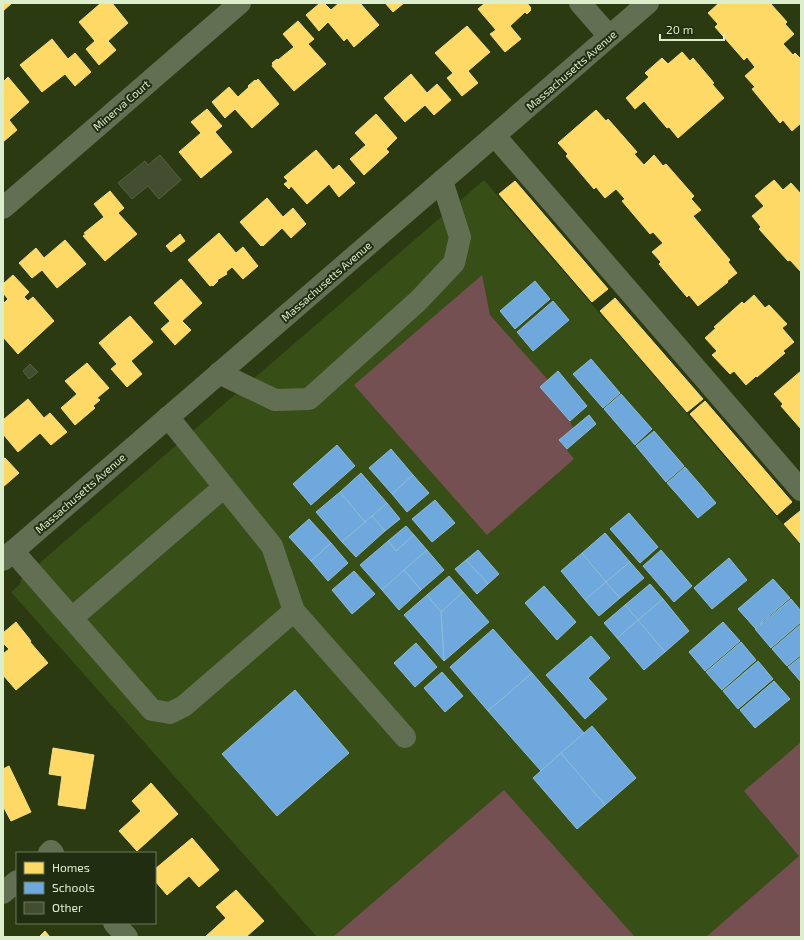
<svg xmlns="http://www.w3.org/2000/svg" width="804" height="940" viewBox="0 0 804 940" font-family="'Exo 2',sans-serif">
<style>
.built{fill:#374e16}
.green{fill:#755052}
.homes{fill:#ffd966;stroke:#f4df84}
.schools{fill:#6fa8dc;stroke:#90bdd7}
.building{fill:#434e31;stroke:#556242}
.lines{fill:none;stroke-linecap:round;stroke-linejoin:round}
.minor{stroke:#626f52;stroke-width:22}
.labels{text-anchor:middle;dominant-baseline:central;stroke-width:4;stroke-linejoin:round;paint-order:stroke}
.street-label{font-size:11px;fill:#dceecb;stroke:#202d11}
</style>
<rect width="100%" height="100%" fill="#2b3a11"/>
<path class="built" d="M484,180L801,545V937H317L11,592L20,584L21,579Z"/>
<g class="green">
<path d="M482,275L490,315L548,380L541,387L570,421L573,428L559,440L574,459L487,535L354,385Z"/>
<path d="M801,742V937H706L799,856L744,791Z"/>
<path d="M504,790L635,937H333Z"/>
</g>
<g class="homes">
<path d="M3,3H12L3,11Z"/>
<path d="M101,3H112L128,23L108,41L116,50L99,65L86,49L95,41L79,22Z"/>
<path d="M320,3H324L331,10L339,3H360L379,25L354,47L347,38L344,41L328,22L319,31L306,15Z"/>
<path d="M385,3H404L393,12Z"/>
<path d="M485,3H527L531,8L530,9L531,10L527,14L525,12L510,26L521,39L505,52L490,34L496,30L478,9Z"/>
<path d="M719,3H770L787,22L785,24L794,34L783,44L793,55L795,53L801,59V123L792,131L783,120L780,123L752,89L755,87L745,76L755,67L747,57L744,60L715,27L718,24L708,13Z"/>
<path d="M298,21L314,39L308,44L326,64L294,91L272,66L273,64L272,63L277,59L278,60L294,47L283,34Z"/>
<path d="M467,26L490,52L468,71L478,83L462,96L447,78L453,73L435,53Z"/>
<path d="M52,39L68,59L75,53L91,72L75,86L65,74L42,92L20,65Z"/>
<path d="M682,52L690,61L693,58L714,83L712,84L724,98L678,138L669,127L667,128L644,101L635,109L626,98L649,77L645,73L662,58L668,64Z"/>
<path d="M411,74L427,93L437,84L451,100L434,115L425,105L405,122L384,98Z"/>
<path d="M8,77L29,102L9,120L17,130L3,142V82Z"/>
<path d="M258,79L279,104L252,128L235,109L225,118L212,102L229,87L238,97L249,87L248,86L255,80L256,81Z"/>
<path d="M207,109L222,126L215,132L232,152L201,178L179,152L201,133L191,122Z"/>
<path d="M596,110L606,121L608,119L637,152L634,154L644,165L654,155L663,166L666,164L694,196L691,199L701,210L693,216L730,260L728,262L737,273L727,281L728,282L698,306L689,295L687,297L659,264L661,262L652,252L663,243L653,232L650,234L622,201L625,199L616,189L605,198L596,187L594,189L566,156L568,154L558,143Z"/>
<path d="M376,114L397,138L386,149L389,152L364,175L350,159L366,145L355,133Z"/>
<path d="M316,150L333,170L339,165L355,183L339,197L329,184L307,204L291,186L289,189L284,184L288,181L284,177Z"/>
<path d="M774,180L783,190L791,183L801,194V272L790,260L788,261L759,229L761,227L752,216L764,206L755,196Z"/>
<path d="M515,181L608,289L592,302L499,194Z"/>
<path d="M110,191L124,208L118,213L137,234L105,261L83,236L86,234L84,233L104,217L94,204Z"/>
<path d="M267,198L283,217L293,208L306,224L291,238L282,228L263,246L262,245L261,246L240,222Z"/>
<path d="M219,233L236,253L243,247L258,266L243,279L232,267L226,272L227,274L217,280L218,281L213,286L212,285L210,286L188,260Z"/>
<path d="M180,234L185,241L171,252L166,246Z"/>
<path d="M65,240L86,264L57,288L42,270L32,278L19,263L36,248L44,258Z"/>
<path d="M13,275L29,292L24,297L28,301L33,297L54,321L18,354L3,337V304L8,299L3,293V284Z"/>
<path d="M181,279L202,303L182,321L191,330L175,345L161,329L170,321L154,303Z"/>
<path d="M754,295L765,308L769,305L787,324L782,328L794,342L783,351L785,353L757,377L756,376L746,385L734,371L730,374L712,355L717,351L705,338L716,328L714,327L742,302L744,304Z"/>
<path d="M615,298L703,399L687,412L600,311Z"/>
<path d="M130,316L153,342L131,361L142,374L127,387L111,369L117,364L99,343Z"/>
<path d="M87,363L109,388L97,398L100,400L93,406L95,408L75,425L61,408L77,394L65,381Z"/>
<path d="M801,371V429L781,406L783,404L774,394Z"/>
<path d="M28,399L44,418L50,413L67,432L51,445L40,433L18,452L3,434V420Z"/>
<path d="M705,401L792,502L777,515L690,414Z"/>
<path d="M5,458L19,473L3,487V459Z"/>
<path d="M800,511L801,512V544L784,524Z"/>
<path d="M16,622L31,641L30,642L48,663L16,690L3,675V654L9,649L3,643V633Z"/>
<path d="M53,748L94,755L85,809L58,805L62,776L49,774Z"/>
<path d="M9,766L31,812L11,821L3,806V769Z"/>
<path d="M151,783L178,814L137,851L119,831L141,811L132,801Z"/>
<path d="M192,838L219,870L199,887L189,876L167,895L155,881V869Z"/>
<path d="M236,890L264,921L246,937H205L226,918L216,907Z"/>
<path d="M45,931L50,937H39Z"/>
</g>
<g class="schools">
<path d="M535,281L550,299L515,329L500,311Z"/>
<path d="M553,301L569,320L533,351L517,332Z"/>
<path d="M591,359L620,393L603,408L573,374Z"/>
<path d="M558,371L587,406L570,421L540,387Z"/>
<path d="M621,394L652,429L635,445L604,409Z"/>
<path d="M589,415L596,424L567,449L559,440Z"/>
<path d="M654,431L684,466L666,482L636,446Z"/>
<path d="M337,445L355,466L311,505L293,484Z"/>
<path d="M391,449L413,475L392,494L369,468Z"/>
<path d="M685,467L716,503L698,518L667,483Z"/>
<path d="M361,473L387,503L365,522L340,492Z"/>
<path d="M413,475L429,493L407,512L392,494Z"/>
<path d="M340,492L365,522L342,542L316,512Z"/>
<path d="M435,500L455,523L432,542L412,519Z"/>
<path d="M387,503L400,519L385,531L372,516Z"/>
<path d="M629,513L658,547L640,563L610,529Z"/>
<path d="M372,516L385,531L356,557L342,542Z"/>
<path d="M309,519L331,543L311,561L289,537Z"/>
<path d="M406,526L414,535L396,551L388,541Z"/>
<path d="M605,533L630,562L606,582L582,553Z"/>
<path d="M414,535L427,550L382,590L360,565L388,541L396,551Z"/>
<path d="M331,543L348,563L328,581L311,561Z"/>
<path d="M427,550L444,570L421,590L404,570Z"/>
<path d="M478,550L499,574L488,584L466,560Z"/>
<path d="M661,550L692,586L674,602L643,566Z"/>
<path d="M582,553L606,582L585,600L561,571Z"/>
<path d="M729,558L747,580L712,609L694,588Z"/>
<path d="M466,560L488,584L477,594L455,569Z"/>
<path d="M630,562L644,578L620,598L606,582Z"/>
<path d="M404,570L421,590L399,610L382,590Z"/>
<path d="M354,571L375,594L352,614L332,590Z"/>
<path d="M449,576L463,592L441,612L427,595Z"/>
<path d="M773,579L790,598L755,628L738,609Z"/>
<path d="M606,582L620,598L599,616L585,600Z"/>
<path d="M650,584L663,599L638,620L625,605Z"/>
<path d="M544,586L576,622L557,640L525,603Z"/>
<path d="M463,592L489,622L444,661L441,612Z"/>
<path d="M427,595L441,612L444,661L404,615Z"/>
<path d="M663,599L689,631L665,652L638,620Z"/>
<path d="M791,599L801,611V622L771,648L755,629Z"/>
<path d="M625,605L638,620L617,638L604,623Z"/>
<path d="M638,620L665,652L644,670L617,638Z"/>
<path d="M723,622L740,641L705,671L689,652Z"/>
<path d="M801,624V655L787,666L772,649Z"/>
<path d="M493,629L532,673L488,711L450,667Z"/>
<path d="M591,636L610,658L588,678L607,699L585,719L546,675Z"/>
<path d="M741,642L756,660L722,690L706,672Z"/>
<path d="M416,643L437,667L415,687L394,663Z"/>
<path d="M801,657V682L788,667Z"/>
<path d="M758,661L773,679L738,709L723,691Z"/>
<path d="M442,672L463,696L445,712L424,688Z"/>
<path d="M532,673L584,733L541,771L488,711Z"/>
<path d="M774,681L790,699L755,728L740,710Z"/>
<path d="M295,690L349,753L277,816L222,754Z"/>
<path d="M592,726L636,778L605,805L561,753Z"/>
<path d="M561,753L605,805L577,829L533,778Z"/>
</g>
<g class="building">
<path d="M160,155L181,180L159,199L148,186L132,199L118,183L145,161L148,165Z"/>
<path d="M30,364L38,372L29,379L23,371Z"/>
</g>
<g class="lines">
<g class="minor">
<path d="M580,3L609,36"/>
<path d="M495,136L801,490"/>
<path d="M3,208L240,3"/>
<path d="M219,373L275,400L309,399L418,301L454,263L460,237L442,181"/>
<path d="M168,417L272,546L294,611L405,737"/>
<path d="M13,551L152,710L170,713L184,706L294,611"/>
<path d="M3,560L648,3"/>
<path d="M72,618L224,487"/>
<path d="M49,853L51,851L53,853"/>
<path d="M3,893L17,881"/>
<path d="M114,923L127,937"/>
</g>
</g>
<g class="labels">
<g class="street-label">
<text transform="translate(571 70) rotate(-41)">Massachusetts Avenue</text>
<text transform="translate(121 105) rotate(-41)">Minerva Court</text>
<text transform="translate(326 281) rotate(-41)">Massachusetts Avenue</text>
<text transform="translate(80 493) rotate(-41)">Massachusetts Avenue</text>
</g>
</g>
<rect width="804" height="940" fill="none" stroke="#dceecb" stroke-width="8"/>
<rect x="16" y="852" width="140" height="72" fill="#202d11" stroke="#6b7a5b"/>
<rect x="24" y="862" width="20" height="12" fill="#ffd966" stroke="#6b7a5b"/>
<text x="52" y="872" font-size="12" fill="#dceecb">Homes</text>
<rect x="24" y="882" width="20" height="12" fill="#6fa8dc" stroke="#6b7a5b"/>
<text x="52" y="892" font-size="12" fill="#dceecb">Schools</text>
<rect x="24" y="902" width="20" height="12" fill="#434e31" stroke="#6b7a5b"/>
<text x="52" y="912" font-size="12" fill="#dceecb">Other</text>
<path d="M660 34v6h64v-6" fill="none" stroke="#dceecb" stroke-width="2"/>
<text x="666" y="34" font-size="12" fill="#dceecb" stroke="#202d11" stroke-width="3" paint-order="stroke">20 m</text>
</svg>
